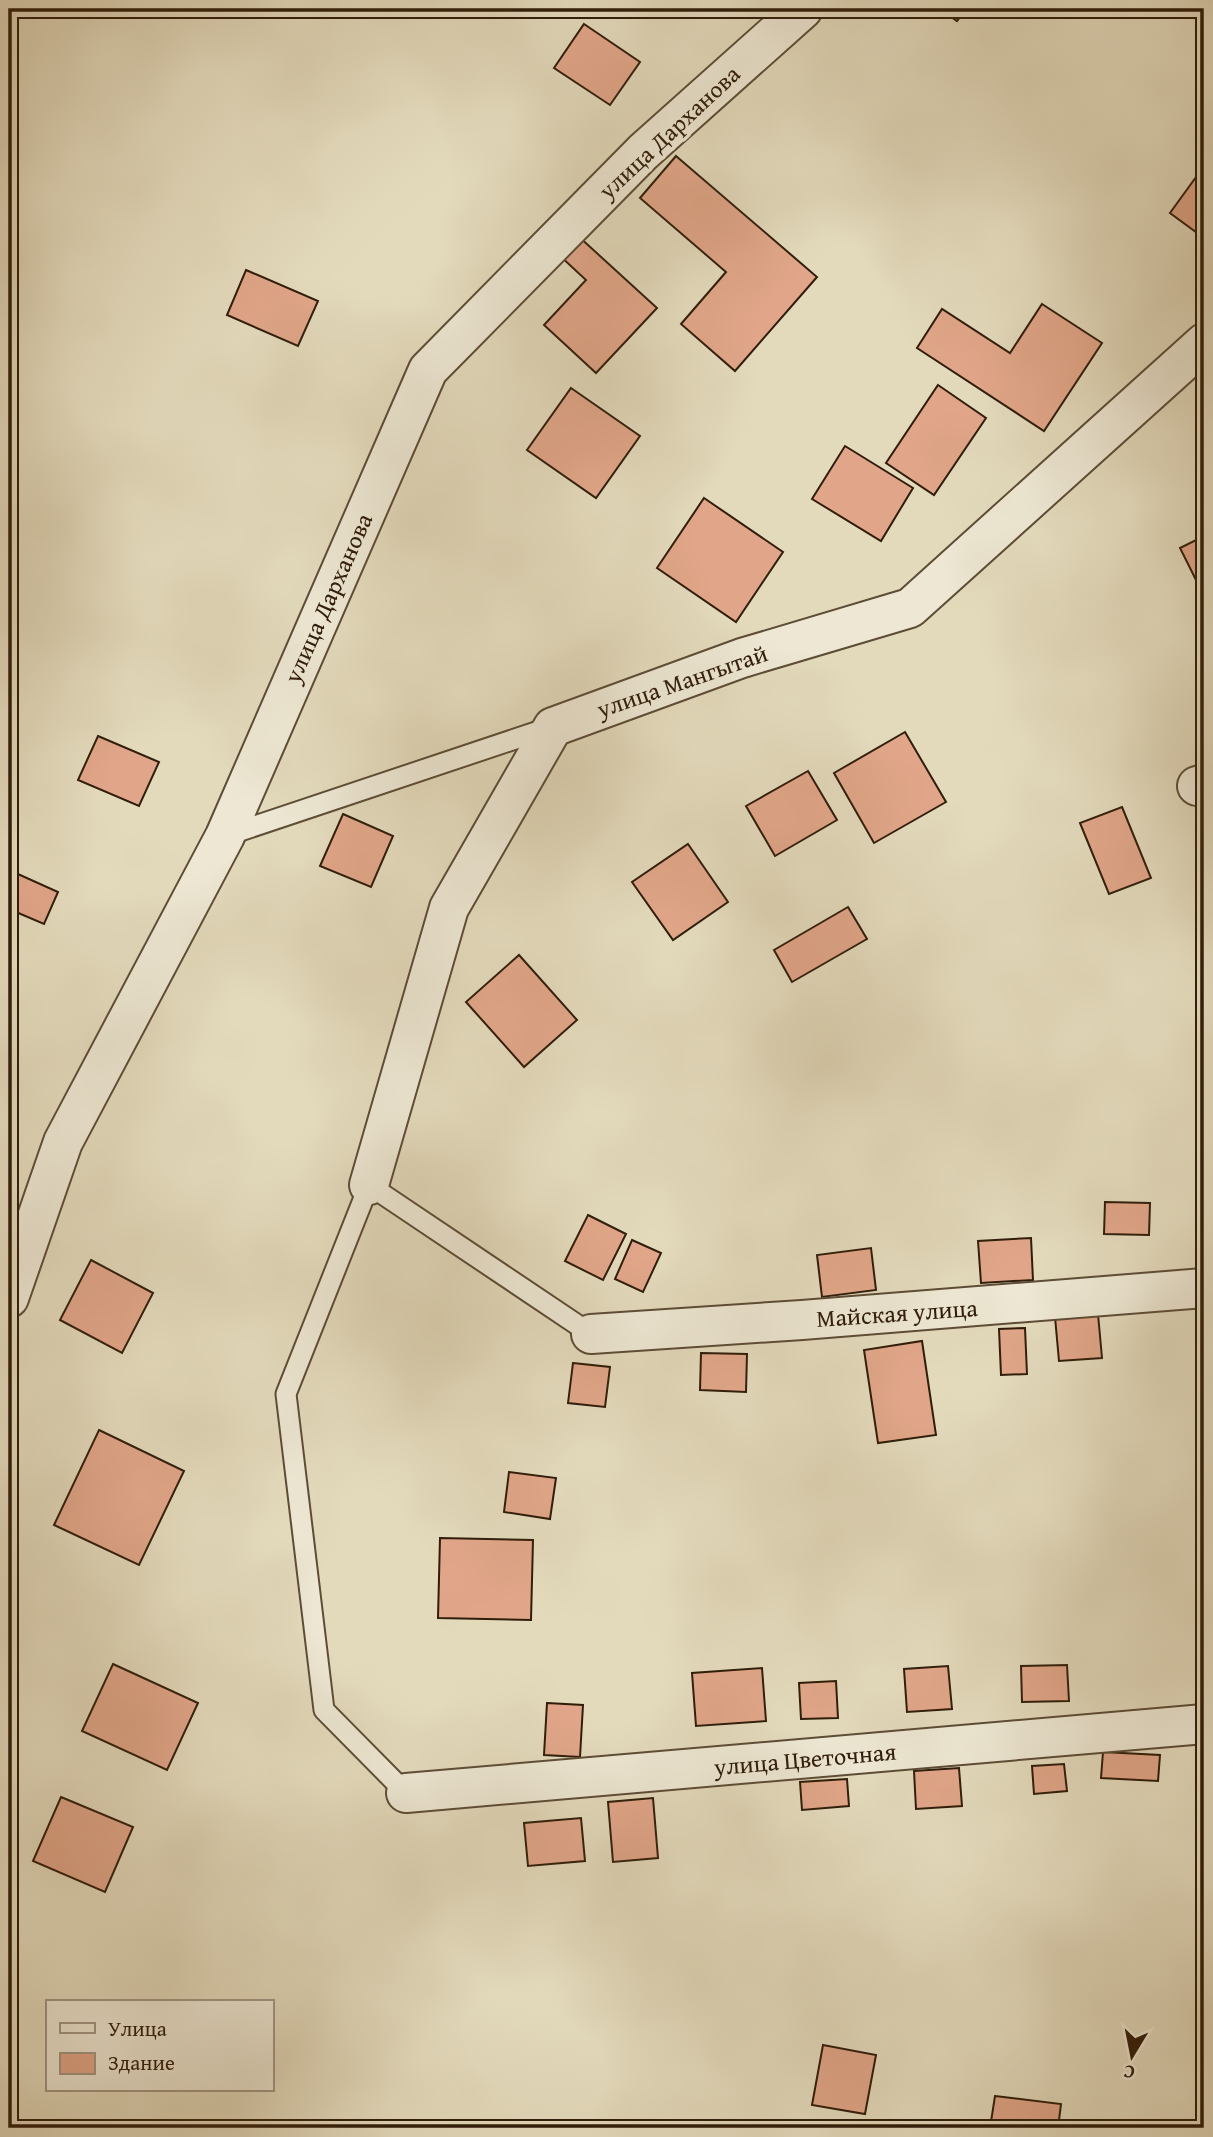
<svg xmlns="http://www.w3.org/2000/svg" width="1213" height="2137" viewBox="0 0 1213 2137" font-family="'Gentium Book Plus',serif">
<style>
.building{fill:#e1a689;stroke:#301d0a;stroke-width:2}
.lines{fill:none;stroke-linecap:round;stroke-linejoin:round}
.service-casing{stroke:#5d4c36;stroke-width:23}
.minor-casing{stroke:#5d4c36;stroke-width:42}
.service{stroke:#ede7d3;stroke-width:19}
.minor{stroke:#ede7d3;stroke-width:38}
.labels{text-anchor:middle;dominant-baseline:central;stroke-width:7;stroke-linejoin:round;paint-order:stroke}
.street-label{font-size:24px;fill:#301d0a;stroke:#ede7d3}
</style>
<rect width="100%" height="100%" fill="#e3dabc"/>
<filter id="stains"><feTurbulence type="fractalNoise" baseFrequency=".00286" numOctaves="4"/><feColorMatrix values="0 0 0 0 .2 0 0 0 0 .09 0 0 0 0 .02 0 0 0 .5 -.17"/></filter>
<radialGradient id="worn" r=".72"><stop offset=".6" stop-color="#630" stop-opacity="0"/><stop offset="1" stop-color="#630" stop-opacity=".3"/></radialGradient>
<g class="building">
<path d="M940,9H966L957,21Z"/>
<path d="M584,24L640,62L610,105L554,68Z"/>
<path d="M676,156L817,277L735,371L681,324L726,272L640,198Z"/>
<path d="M1204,166V238L1170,213Z"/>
<path d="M577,235L657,308L596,373L544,325L586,280L559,255Z"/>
<path d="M246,270L318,301L298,346L227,315Z"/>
<path d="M1042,304L1102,343L1044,431L917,348L942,309L1010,353Z"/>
<path d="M938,385L986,418L934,495L886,463Z"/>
<path d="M571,388L640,436L596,498L527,450Z"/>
<path d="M845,446L913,488L881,541L812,499Z"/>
<path d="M704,498L783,552L736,622L657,568Z"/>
<path d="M1204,536V596L1180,548Z"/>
<path d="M905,732L946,802L874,843L834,773Z"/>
<path d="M98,736L159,762L139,806L78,780Z"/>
<path d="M808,771L837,820L775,856L746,806Z"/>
<path d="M1122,807L1151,878L1109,894L1080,823Z"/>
<path d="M343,814L393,836L371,887L320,866Z"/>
<path d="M688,844L728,902L673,940L632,882Z"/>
<path d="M9,870L58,892L44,924L9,909Z"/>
<path d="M848,907L867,939L792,982L774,950Z"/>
<path d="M519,955L577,1020L524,1067L466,1002Z"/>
<path d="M1105,1202L1150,1203L1149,1235L1104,1234Z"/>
<path d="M588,1215L626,1234L603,1280L565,1261Z"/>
<path d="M1031,1238L1033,1280L981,1283L978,1241Z"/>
<path d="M632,1240L661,1253L643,1292L615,1279Z"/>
<path d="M871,1248L876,1290L822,1297L817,1255Z"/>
<path d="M91,1260L153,1293L122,1353L60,1320Z"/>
<path d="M1098,1314L1102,1358L1059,1361L1055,1317Z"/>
<path d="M1025,1328L1027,1374L1001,1375L999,1329Z"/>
<path d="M922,1341L936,1435L878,1443L864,1350Z"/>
<path d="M701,1353L747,1354L746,1392L700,1390Z"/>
<path d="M573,1363L610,1367L605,1407L568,1403Z"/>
<path d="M99,1430L184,1471L139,1565L54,1525Z"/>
<path d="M509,1472L556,1478L550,1519L504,1512Z"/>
<path d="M440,1538L533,1540L531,1620L438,1618Z"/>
<path d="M113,1664L198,1703L167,1770L82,1731Z"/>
<path d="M1067,1665L1069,1701L1022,1702L1021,1666Z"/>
<path d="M948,1666L952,1709L907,1712L904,1669Z"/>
<path d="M762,1668L766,1721L696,1726L692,1673Z"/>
<path d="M836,1681L838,1718L801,1719L799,1683Z"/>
<path d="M547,1703L583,1705L580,1757L544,1755Z"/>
<path d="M1103,1752L1160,1755L1158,1781L1101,1778Z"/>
<path d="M1064,1764L1067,1791L1034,1794L1032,1766Z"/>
<path d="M959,1768L962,1806L916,1809L914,1771Z"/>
<path d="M847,1779L849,1806L802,1810L800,1782Z"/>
<path d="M61,1797L133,1827L105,1892L33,1861Z"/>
<path d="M653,1798L658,1858L613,1862L608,1802Z"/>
<path d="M581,1818L585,1861L528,1866L524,1823Z"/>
<path d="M823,2045L876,2055L865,2114L812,2105Z"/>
<path d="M995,2096L1061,2104L1058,2128H990Z"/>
</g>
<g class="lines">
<g class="service-casing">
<g id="service">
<path d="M225,836L548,728"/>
<path d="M406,1793L324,1710L286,1394L369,1185L591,1334"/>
</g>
</g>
<g class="minor-casing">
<g id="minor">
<path d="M1197,786L1204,784"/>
<path d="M369,1185L449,908L553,727L742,658L910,608L1204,343"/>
<path d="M9,1298L63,1142L225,836L428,370L643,152L803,9"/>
<path d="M591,1334L802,1320L1204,1288"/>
<path d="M406,1793L1204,1724"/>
</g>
</g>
<use href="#service" class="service"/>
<use href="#minor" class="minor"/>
</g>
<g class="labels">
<g class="street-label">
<text transform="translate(669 132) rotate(-43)">улица Дарханова</text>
<text transform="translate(328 598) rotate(-66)">улица Дарханова</text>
<text transform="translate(682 681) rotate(-19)">улица Мангытай</text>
<text transform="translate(897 1313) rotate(-4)">Майская улица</text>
<text transform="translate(805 1759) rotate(-5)">улица Цветочная</text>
</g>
</g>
<rect width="1213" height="2137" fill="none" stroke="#e3dabc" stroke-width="35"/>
<rect x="10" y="10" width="1192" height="2116" fill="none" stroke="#301d0a" stroke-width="3.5"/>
<rect x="18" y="18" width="1178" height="2102" fill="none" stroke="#301d0a" stroke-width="2"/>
<rect x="46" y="2000" width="228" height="91" fill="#ede7d3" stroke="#a19683" stroke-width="2"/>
<rect x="60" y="2023" width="35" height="10" fill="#ede7d3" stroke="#a19683" stroke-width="2"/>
<text x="108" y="2036" font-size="21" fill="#301d0a">Улица</text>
<rect x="60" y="2053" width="35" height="21" fill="#e1a689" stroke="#a19683" stroke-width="2"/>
<text x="108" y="2070" font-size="21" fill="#301d0a">Здание</text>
<g transform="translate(1132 2056) rotate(190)" stroke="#ede7d3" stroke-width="5" paint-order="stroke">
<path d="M0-5L12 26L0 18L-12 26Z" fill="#301d0a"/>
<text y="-10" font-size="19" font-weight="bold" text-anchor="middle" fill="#301d0a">С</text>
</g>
<rect width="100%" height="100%" filter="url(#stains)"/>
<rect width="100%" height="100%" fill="url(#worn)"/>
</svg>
